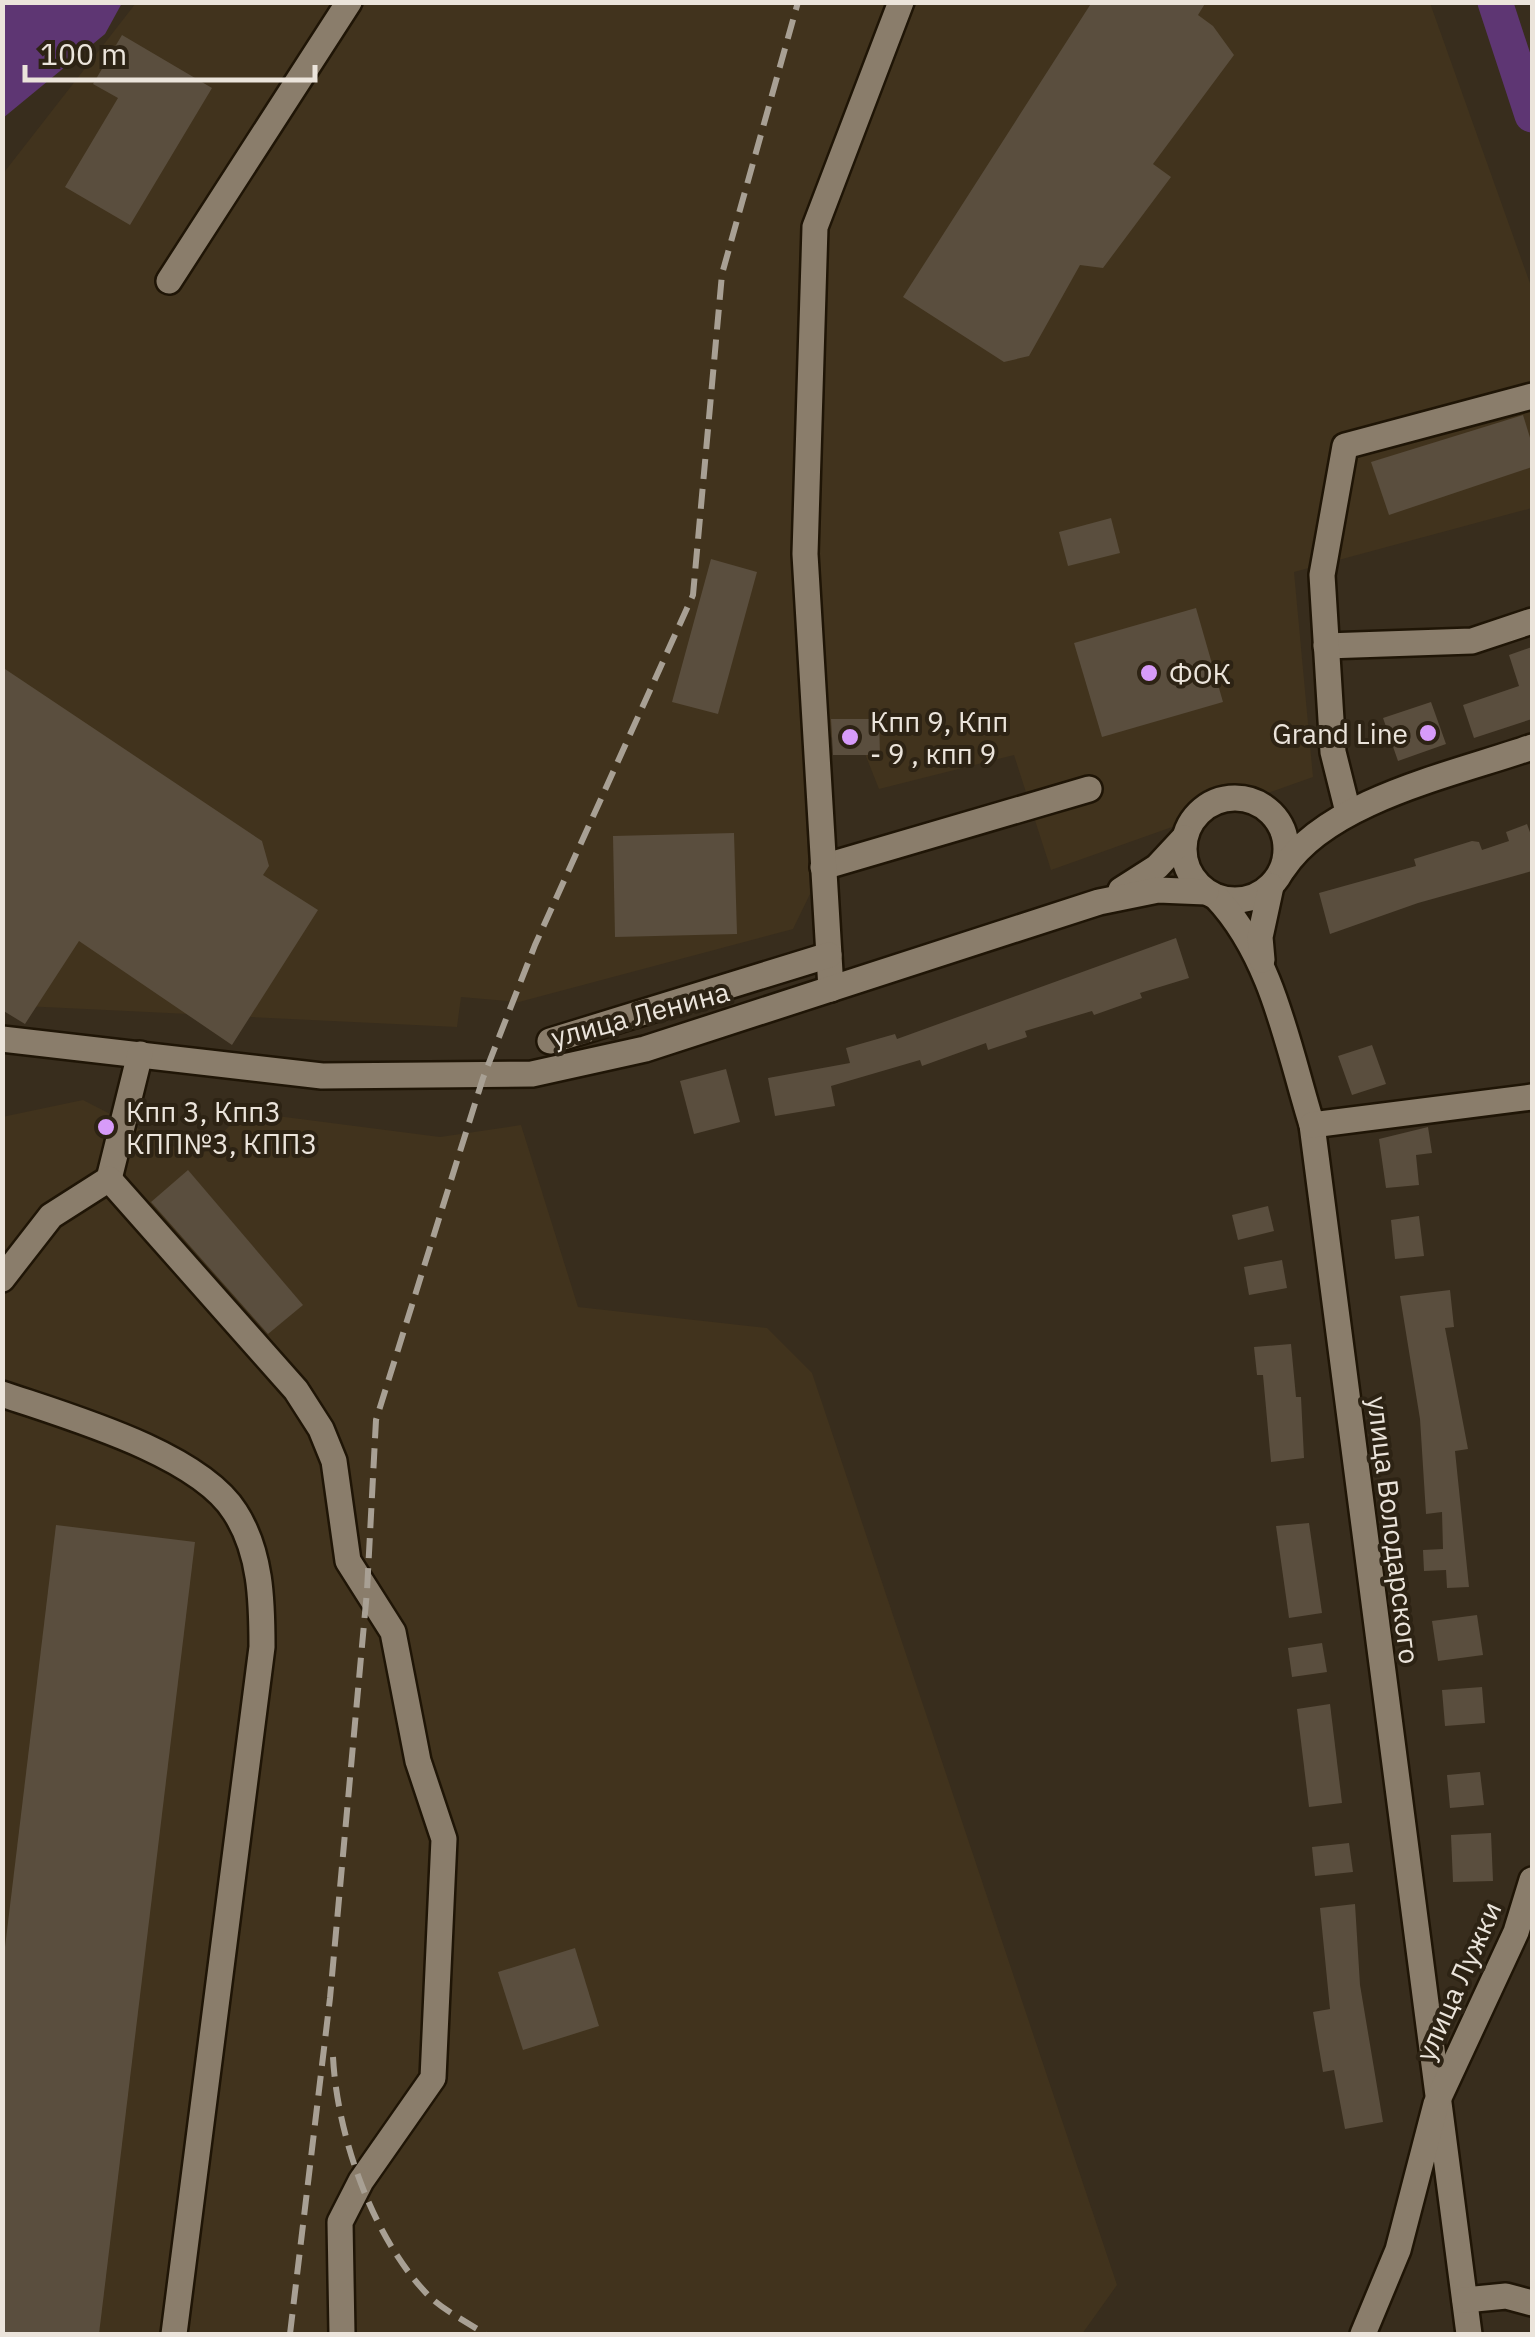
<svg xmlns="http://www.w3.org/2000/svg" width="1535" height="2337" viewBox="0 0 1535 2337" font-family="'IBM Plex Sans',sans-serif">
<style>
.built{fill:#41331d}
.water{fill:#5e3673}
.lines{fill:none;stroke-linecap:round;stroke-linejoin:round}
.river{stroke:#5e3673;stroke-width:35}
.building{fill:#5a4e3e}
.minor-casing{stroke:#1f1506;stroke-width:30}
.minor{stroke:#8a7d6b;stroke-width:25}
.rail{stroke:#a8a094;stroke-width:6;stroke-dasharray:20 10;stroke-linecap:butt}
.poi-dot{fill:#d79bf9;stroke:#2d2314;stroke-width:4}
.labels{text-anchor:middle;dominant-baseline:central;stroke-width:8;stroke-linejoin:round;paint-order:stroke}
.poi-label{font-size:28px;fill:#ebe4db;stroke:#2d2314;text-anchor:start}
.street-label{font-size:28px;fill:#ebe4db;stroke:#2d2314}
</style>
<rect width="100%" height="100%" fill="#382d1d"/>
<g class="built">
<path d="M136,3H1430L1532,289V508L1294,572L1313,777L1051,870L1014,755L879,789L858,736L802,739L810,894L793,929L519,1002L461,997L457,1027L3,1005L2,175Z"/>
<path d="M83,1100L198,1159L233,1122L277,1116L440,1137L521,1125L578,1307L767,1328L812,1373L1117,2285L1082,2334H3L2,1117Z"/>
</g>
<path class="water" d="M3,2H122V3L105,34L3,118Z"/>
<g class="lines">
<path class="river" d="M1495,2L1532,115"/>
</g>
<g class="building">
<path d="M1092,2H1206L1198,15L1213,26L1234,55L1153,164L1171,177L1103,268L1080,265L1029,356L1004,362L903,297Z"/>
<path d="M122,35L212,88L130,225L65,187L118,98L93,84Z"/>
<path d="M1523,415L1532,444V467L1389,515L1371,462Z"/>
<path d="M1111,518L1120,553L1068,566L1059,532Z"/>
<path d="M711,559L757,572L718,714L672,702Z"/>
<path d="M1196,608L1223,702L1102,737L1074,643Z"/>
<path d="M1532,647V719L1474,738L1463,705L1519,686L1509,655Z"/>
<path d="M2,667L262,841L269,866L263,875L318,910L232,1045L79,941L25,1024L2,1010Z"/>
<path d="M1431,702L1446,744L1398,761L1383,718Z"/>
<path d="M831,719H879L880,755H833Z"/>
<path d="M1527,824L1532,838V871L1418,903L1330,934L1319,893L1416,866L1414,859L1472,841L1479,842L1482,850L1509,841L1506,832Z"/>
<path d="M734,833L737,934L615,937L613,836Z"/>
<path d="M1176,938L1189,978L1140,993L1142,998L1094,1015L1092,1011L1025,1031L1027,1037L988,1050L986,1043L922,1066L920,1060L831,1086L835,1106L775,1116L768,1078L850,1063L846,1048L895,1034L897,1039Z"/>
<path d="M1372,1045L1386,1084L1352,1095L1338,1056Z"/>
<path d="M726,1069L740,1122L694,1134L680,1081Z"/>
<path d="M1428,1127L1432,1153L1416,1155L1419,1185L1386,1188L1379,1139Z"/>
<path d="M188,1170L303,1305L268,1334L151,1202Z"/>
<path d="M1268,1206L1274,1231L1238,1240L1232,1215Z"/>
<path d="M1419,1216L1424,1256L1395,1259L1391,1220Z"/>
<path d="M1282,1260L1287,1288L1249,1295L1244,1267Z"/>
<path d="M1450,1290L1454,1327L1445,1328L1468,1449L1455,1451L1469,1587L1447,1588L1446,1570L1424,1571L1423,1550L1443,1549L1442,1512L1426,1514L1420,1419L1400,1296Z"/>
<path d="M1291,1344L1296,1397H1301L1304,1458L1271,1462L1263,1375H1257L1254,1347Z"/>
<path d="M1309,1523L1322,1613L1289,1618L1276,1526Z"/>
<path d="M56,1525L195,1542L99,2334H2V1972Z"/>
<path d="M1477,1615L1483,1655L1438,1661L1432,1621Z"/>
<path d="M1322,1643L1327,1672L1292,1677L1288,1648Z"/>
<path d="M1482,1687L1485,1723L1445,1726L1442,1690Z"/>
<path d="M1330,1704L1342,1803L1309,1807L1297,1709Z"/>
<path d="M1480,1772L1484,1805L1450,1808L1447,1775Z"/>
<path d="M1491,1833L1493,1881L1453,1882L1451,1835Z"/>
<path d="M1349,1843L1353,1872L1315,1876L1312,1847Z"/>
<path d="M1355,1904L1360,1985L1383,2122L1345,2129L1334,2070L1323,2072L1313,2012L1330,2009L1320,1908Z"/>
<path d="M575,1948L599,2026L523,2050L498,1972Z"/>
</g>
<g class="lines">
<g class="minor-casing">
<g id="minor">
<path d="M169,281L349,2"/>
<path d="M1326,646L1472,641L1532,621"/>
<circle cx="1235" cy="849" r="51"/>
<path d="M1348,812L1333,752L1322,575L1345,446L1532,396"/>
<path d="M823,867L1089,789"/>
<path d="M1283,869C1328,800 1455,774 1532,747"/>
<path d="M1121,890L1157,867L1184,838"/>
<path d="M1216,897C1273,957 1288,1048 1312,1125L1469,2334"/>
<path d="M1262,960L1260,937L1271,886"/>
<path d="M831,989L805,554L815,227L901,2"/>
<path d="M2,1039L322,1076L532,1074L645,1049L1099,902L1158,890L1206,892"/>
<path d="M550,1041L829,955"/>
<path d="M1312,1125L1532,1097"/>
<path d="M109,1179L140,1054"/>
<path d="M2,1279L51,1216L109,1179L296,1390L321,1429L334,1461L348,1561L393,1632L418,1761L444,1839L433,2078L361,2181L340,2222L342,2334"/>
<path d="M2,1394C66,1416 198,1453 235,1512C261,1552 262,1601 262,1647L174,2334"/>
<path d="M1465,2300L1506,2296L1532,2303"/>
<path d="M1363,2334L1398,2250L1436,2104L1516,1932L1532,1880"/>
</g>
</g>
<use href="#minor" class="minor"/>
<g class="rail">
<path d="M333,2057C337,2135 372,2237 428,2295C443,2310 467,2322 485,2334"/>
<path d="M290,2334L330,1998L367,1591L376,1420L483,1078L535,945L693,595L722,274L798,2"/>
</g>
</g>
<g class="poi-dot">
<circle cx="1149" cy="673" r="10"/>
<circle cx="1428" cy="733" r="10"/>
<circle cx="850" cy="737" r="10"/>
<circle cx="106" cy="1127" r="10"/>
</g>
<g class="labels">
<g class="poi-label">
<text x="1169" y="673">ФОК</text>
<text x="870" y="721">Кпп 9, Кпп<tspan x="870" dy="32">- 9 , кпп 9</tspan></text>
<text x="1408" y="733" text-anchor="end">Grand Line</text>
<text x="126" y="1111">Кпп 3, Кпп3<tspan x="126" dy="32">КПП№3, КПП3</tspan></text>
</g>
<g class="street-label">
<text transform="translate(640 1014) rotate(-15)">улица Ленина</text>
<text transform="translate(1394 1530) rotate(83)">улица Володарского</text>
<text transform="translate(1458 1981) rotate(-66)">улица Лужки</text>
</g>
</g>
<rect width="1535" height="2337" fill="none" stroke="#ebe4db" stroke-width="10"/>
<path d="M25 65v15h290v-15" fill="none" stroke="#ebe4db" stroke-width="5"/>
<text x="40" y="65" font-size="30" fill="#ebe4db" stroke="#2d2314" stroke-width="8" paint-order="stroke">100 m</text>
</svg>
